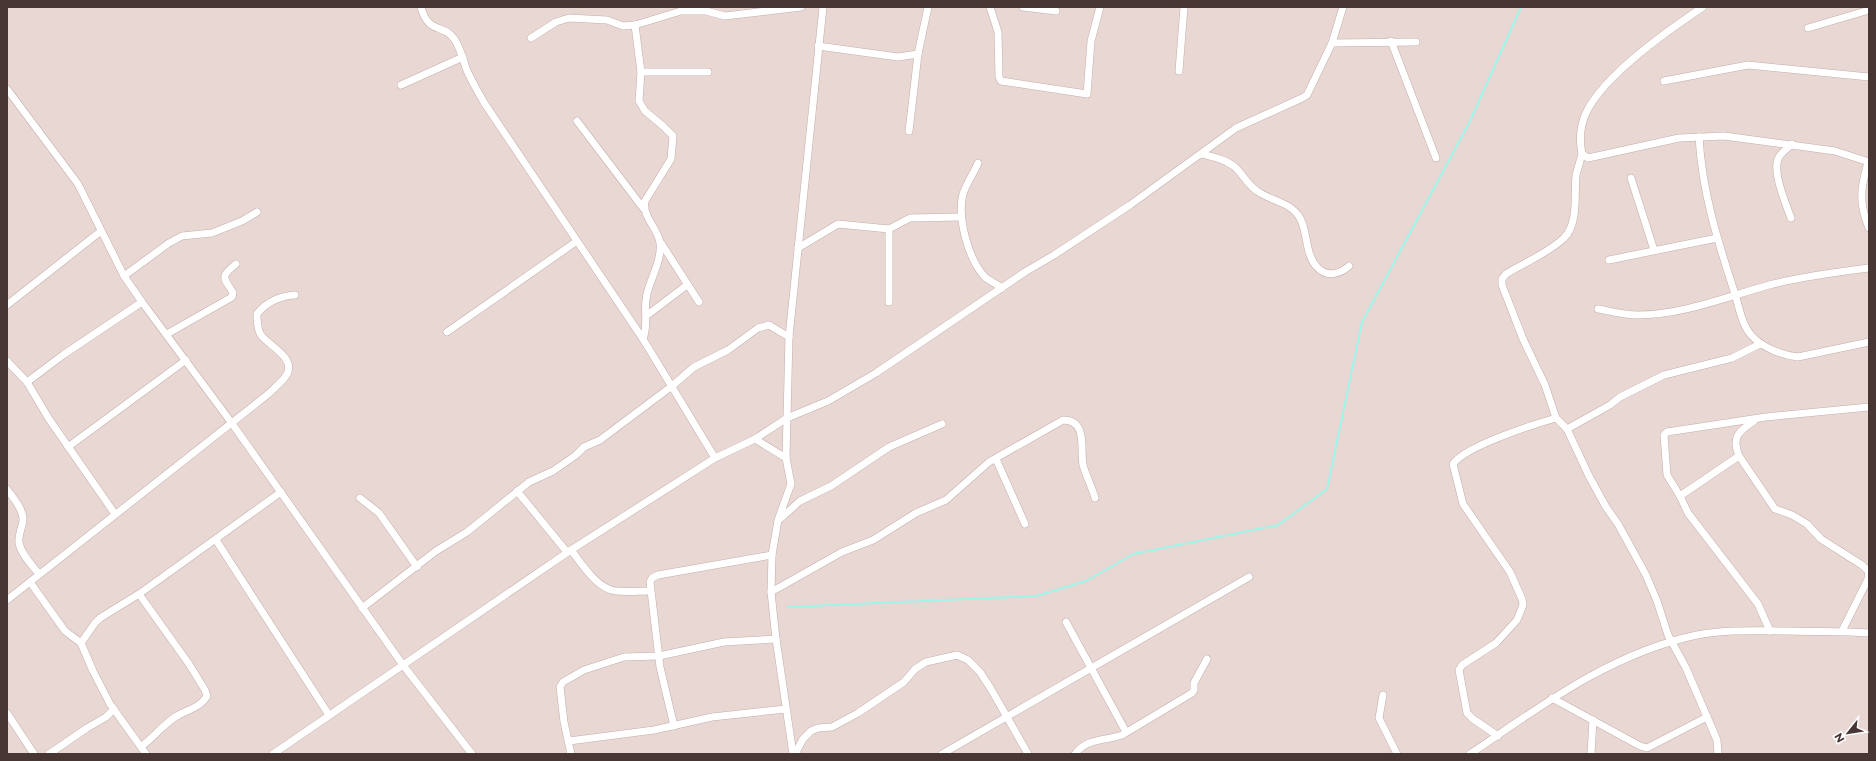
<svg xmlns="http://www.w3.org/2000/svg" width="1876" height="761" viewBox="0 0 1876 761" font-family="Montserrat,sans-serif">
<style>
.residential{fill:#e9d7d4}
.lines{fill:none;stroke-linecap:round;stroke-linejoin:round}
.stream{stroke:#9ef5e8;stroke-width:2}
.street-casing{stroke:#c3aeab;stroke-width:8}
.street{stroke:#fff;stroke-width:7}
</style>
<rect width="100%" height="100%" fill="#f4e8e6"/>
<rect class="residential" x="7" y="7" width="1862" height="747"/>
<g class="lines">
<path class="stream" d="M787,607L1036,596L1086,581L1133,554L1278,525L1327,489L1362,322L1470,121L1521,7"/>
<g class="street-casing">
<g id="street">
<path d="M421,7C428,35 444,23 455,40C460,48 463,59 466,68C471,81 479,93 485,104L643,339L715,458"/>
<path d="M990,7L998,32L999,77L1001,81L1087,94L1091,41L1100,7"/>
<path d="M1023,7L1056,11"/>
<path d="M1703,7C1670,29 1603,76 1586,113C1580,126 1579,139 1582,154L1588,158L1679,138L1724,136L1835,151L1869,162"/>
<path d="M635,25L641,72L639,101L645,111L663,126L673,136L671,159L645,201C642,217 658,228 660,243C662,259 651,278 647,294C643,309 649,324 643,339"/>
<path d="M1808,28L1869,10"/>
<path d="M531,38L556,22L569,18L607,20L623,26L635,25L681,11H706L725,16L801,7"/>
<path d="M1391,41L1436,158"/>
<path d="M1332,43L1416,42"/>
<path d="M818,46L898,57L918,54L928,7"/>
<path d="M1179,71L1184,7"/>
<path d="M641,72H708"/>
<path d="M1664,81L1748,65L1869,77"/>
<path d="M401,85L463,57"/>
<path d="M7,89L78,184L124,276L142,302L231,422L403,665L472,754"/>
<path d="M577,121L643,208"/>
<path d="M909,131L918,54"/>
<path d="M1699,137C1702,192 1718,242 1735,294C1739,307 1742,326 1752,336C1763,348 1782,355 1798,357L1869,342"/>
<path d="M1202,154C1214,157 1227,160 1236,168C1243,175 1248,185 1257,191C1271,201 1291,202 1300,218C1308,232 1305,255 1317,267C1327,278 1340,274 1349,266"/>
<path d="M1582,154C1580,161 1578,168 1576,175C1574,194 1579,223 1564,238C1547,254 1525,262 1506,274L1502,279V285L1523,339L1545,385L1556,418L1567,429L1589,476L1606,507L1618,524L1646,575L1657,601L1668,635L1686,668L1717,740L1718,754"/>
<path d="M1868,162C1861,187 1858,202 1869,228"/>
<path d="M978,163C974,173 966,184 963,194C957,217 968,258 984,276C989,281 997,284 1002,288"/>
<path d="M1631,178L1654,250"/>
<path d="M1791,218C1786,204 1771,170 1779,157C1782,152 1788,148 1792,144"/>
<path d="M661,243L699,302"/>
<path d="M798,248L838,224L889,229L910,218L961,217"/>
<path d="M1609,260L1717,238"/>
<path d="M124,276L169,243L182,236L212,233L242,221L257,212"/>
<path d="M889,302V229"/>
<path d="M7,305L101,231"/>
<path d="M1598,309C1610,311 1624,315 1637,315C1684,315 1728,296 1773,284C1805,276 1837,272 1869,268"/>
<path d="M646,316L687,285"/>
<path d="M447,332L577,241"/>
<path d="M167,334L232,297L233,293C225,278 218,278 236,264"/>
<path d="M7,361L27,382L49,419L115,514"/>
<path d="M27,382L63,355L142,302"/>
<path d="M1567,429L1610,405L1620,397L1664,375L1732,358L1760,344"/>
<path d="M755,439L786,458"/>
<path d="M68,447L186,360"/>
<path d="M1739,456C1731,437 1739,431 1754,421"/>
<path d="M996,459L1025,524"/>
<path d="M7,489C12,497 23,508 23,519C23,526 18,534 19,543C21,554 32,565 39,574"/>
<path d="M517,491L567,552"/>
<path d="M1680,496L1739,456L1775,509L1792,515L1807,524L1821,539L1862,565L1868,571"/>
<path d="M360,498L379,513L417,567"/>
<path d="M780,519L800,501L831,486L889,447L942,424"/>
<path d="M216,540L329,715"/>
<path d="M571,550C582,564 597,589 616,591C627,592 639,591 650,591"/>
<path d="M30,582L65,631L81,643L93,671L110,704L146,754"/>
<path d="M771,592L842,552L873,540L916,513L946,500L989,462L1063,420C1088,420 1080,449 1083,465C1086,476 1092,487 1095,498"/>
<path d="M139,594L189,664L205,690L207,696C200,708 186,710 175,717C163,725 154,737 142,746"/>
<path d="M7,600L267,395C273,389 286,379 288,372C293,356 268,345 261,335C257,329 257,321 257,314C267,301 280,296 295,295"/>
<path d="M362,608L436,551L467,532L529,482L553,471L576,455L584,447L600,440L672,386L694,367L728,350L758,328L769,325L789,337"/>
<path d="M1066,622L1126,732"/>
<path d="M1770,631L1758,604L1688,513L1680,496L1667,475L1664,435L1667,432L1766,417L1869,407"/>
<path d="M1842,631L1868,579L1869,569"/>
<path d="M81,643L95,623L100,618L139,594L281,492"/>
<path d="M1383,695L1379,718L1397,754"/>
<path d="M1552,698L1640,746L1647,748L1707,717"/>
<path d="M7,713L34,754"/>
<path d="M674,726L660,667L650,582L652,578L658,575L772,555"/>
<path d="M1498,736L1473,719L1467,713L1459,670L1462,665L1496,643L1517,620L1523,605L1522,599L1510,572L1463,504L1453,464C1465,446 1535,424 1556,418"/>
<path d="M569,741L654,730L712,717L786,709"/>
<path d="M49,754L87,728L106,717L114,709"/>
<path d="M273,754L571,550L715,458L755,439L787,418L828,401L876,373L1025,272L1054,255L1130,205L1236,128L1302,98L1307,95L1332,43L1343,7"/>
<path d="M571,754L564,722L560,687L563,682L584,670L624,657L659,656L724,642L776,639"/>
<path d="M793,754L776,639L771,592L772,555L778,520L791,484L786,458L789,337L823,7"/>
<path d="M795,754L803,739L811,731L818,728L832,727L858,713L904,682L915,669L926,662L957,655L968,660L980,672L991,689L1028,754"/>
<path d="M942,754L1249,577"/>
<path d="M1075,754C1087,738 1105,741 1122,735L1192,693L1194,690V683L1207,659"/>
<path d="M1470,754C1541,706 1611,653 1697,635C1727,629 1760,631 1790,631C1817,632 1843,631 1869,633"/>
<path d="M1591,754L1593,720"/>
</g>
</g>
<use href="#street" class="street"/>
</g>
<rect width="1876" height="761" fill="none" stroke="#483635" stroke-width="16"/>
<g transform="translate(1848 733) rotate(240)" stroke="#ffffff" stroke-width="3" paint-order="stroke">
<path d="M0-3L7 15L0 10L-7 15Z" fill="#483635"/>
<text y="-6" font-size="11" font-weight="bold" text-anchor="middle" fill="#483635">N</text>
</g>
</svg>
